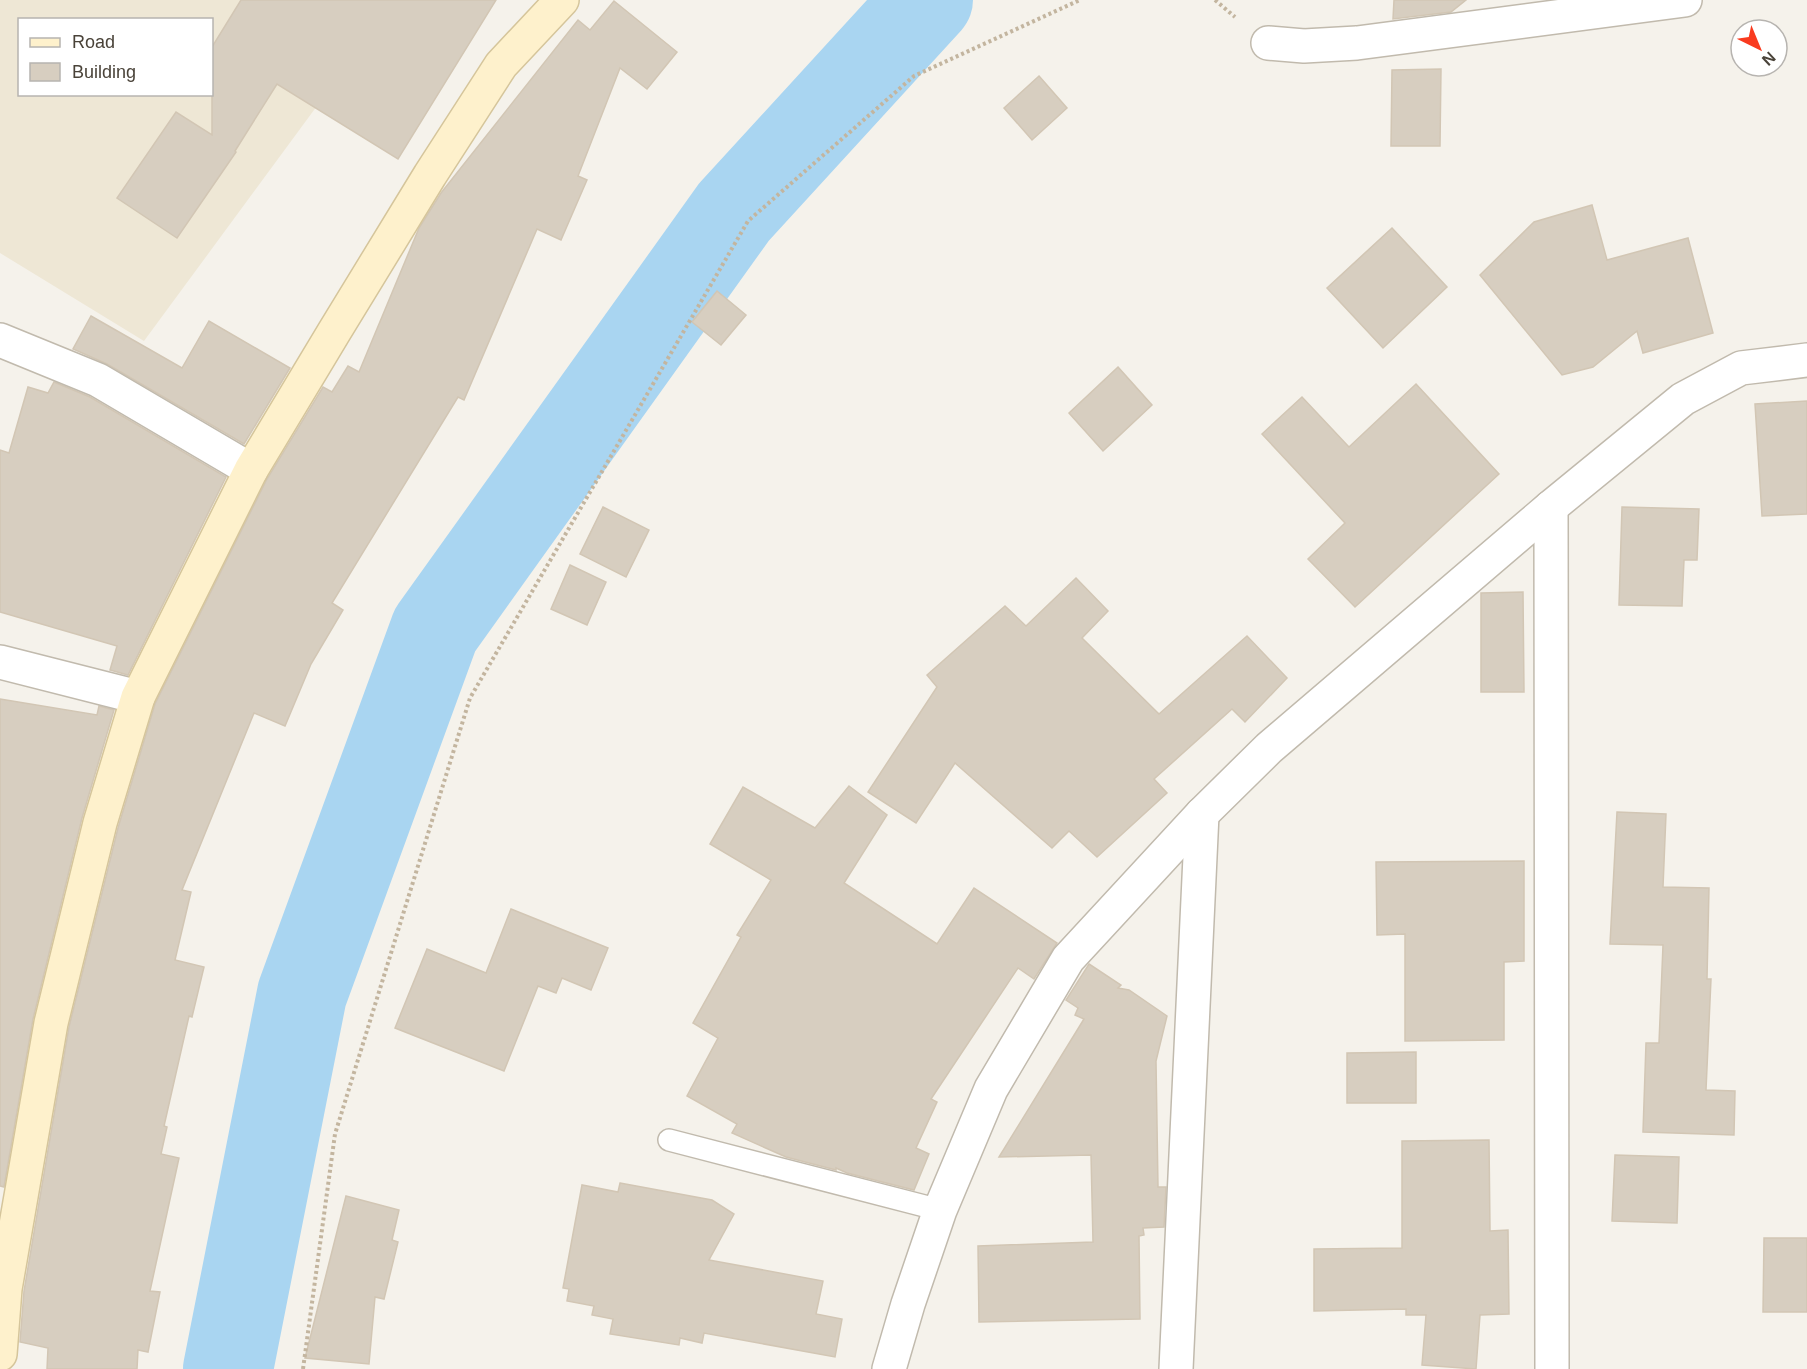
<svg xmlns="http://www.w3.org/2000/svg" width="1807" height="1369" viewBox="0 0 1807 1369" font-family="Arial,sans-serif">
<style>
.education{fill:#eee7d5;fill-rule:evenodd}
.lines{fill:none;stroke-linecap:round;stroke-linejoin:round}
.river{stroke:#a9d5f1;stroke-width:90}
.building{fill:#d7cec0;stroke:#d2c6b4;stroke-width:1.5}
.lane-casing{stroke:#c1baad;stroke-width:24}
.street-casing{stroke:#c1baad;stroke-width:36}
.secondary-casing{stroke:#d5c59b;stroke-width:36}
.path{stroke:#c3b59f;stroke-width:4;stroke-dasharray:3 3;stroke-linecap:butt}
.lane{stroke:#fff;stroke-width:21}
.street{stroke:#fff;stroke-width:33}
.secondary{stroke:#fef1cc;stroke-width:33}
</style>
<rect width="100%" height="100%" fill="#f5f2eb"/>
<path class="education" d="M0,0H395L144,341L0,253ZM20,20H212V94H20Z"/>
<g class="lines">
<path class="river" d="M228,1369L302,994L435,630L734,212L928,0"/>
</g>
<g class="building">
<path d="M241,0H496L398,159L277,84L235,151L236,152L177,238L117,198L176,112L212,135V47Z"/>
<path d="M1394,0H1466L1451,12L1393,19Z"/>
<path d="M614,1L677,52L647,89L620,68L578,176L587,180L561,240L537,229L464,400L458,397L332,603L343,610L311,664L285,726L254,713L182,890L191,892L175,960L204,967L192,1017L189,1016L164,1126L167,1127L161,1154L179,1158L150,1291L160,1292L148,1352L138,1350L137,1369H47L48,1348L20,1342L24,1291L69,1027L118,828L155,704L267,479L323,387L332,392L348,366L359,372L419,228L441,193L578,20L590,30Z"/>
<path d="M1441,69L1440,146H1391L1392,70Z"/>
<path d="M1039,76L1067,108L1032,140L1004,108Z"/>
<path d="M1592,205L1607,260L1688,238L1713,333L1643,353L1637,331L1593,367L1562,375L1480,275L1534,222Z"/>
<path d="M1392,228L1447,287L1383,348L1327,288Z"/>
<path d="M717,291L746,315L721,345L692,322Z"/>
<path d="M91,316L182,368L209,321L290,368L244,444L107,364L73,349Z"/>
<path d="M1118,367L1152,405L1103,451L1069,413Z"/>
<path d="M54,382L90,397L226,477L128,675L110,670L117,646L0,612V450L9,453L28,387L48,393Z"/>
<path d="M1416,384L1499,474L1355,607L1308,559L1345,523L1262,434L1302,397L1349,447Z"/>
<path d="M1807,401V514L1762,516L1755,404Z"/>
<path d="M603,507L649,530L626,577L580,554Z"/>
<path d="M1622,507L1699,509L1697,560H1684L1682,606L1619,605Z"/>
<path d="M570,565L606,582L587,625L551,609Z"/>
<path d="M1076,578L1108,611L1082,638L1159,714L1247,636L1287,678L1245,722L1232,709L1154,779L1167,793L1097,857L1069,831L1052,848L955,763L916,823L868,792L937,687L927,675L1005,606L1026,626Z"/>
<path d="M1523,592L1524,692H1481V593Z"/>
<path d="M0,699L97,715L99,706L114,710L82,818L33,1019L4,1187L0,1186Z"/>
<path d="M849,786L887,815L844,883L937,944L974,888L1057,943L1034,979L1018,968L931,1099L937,1102L916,1148L929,1154L914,1190L847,1173L836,1168V1170L786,1157L732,1133L737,1124L687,1096L718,1038L693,1023L741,937L737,935L771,880L710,844L743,787L815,828Z"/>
<path d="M1617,812L1666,814L1663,887L1709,888L1707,979H1711L1706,1090L1735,1091L1734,1135L1643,1132L1646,1043H1659L1663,945L1610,944Z"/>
<path d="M1524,861V961L1504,962V1040L1405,1041V934L1377,935L1376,862Z"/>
<path d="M511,909L608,948L591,990L562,978L556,993L538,986L504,1071L395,1028L427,949L486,973Z"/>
<path d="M1089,964L1121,985L1118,988L1129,990L1167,1016L1156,1061L1158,1187H1166L1164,1227L1143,1228L1144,1235L1139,1236L1140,1319L979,1322L978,1246L1093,1242L1091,1155L999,1157L1084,1019L1075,1015L1078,1008L1066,1000Z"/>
<path d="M1416,1052V1103H1347V1053Z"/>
<path d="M1489,1140L1490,1231L1508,1230L1509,1314L1480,1315L1476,1369L1422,1365L1426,1315H1406V1309L1314,1311V1249L1402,1248V1141Z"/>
<path d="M1615,1155L1679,1157L1677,1223L1612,1221Z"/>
<path d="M620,1183L712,1200L734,1214L709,1260L823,1281L816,1314L842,1319L835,1357L704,1333L702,1343L680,1338L679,1345L610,1334L613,1319L592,1315L594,1306L567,1301L569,1289L563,1288L582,1185L618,1192Z"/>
<path d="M346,1196L399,1210L392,1240L398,1242L384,1299L375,1297L369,1364L305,1358Z"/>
<path d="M1764,1238H1807V1312H1763Z"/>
</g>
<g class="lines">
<g class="lane-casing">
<path id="lane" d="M669,1140L940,1210"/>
</g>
<g class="street-casing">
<g id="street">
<path d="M1268,43L1304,46L1357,43L1685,0"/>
<path d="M0,340L98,380L251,470"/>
<path d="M1551,507L1552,1369"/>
<path d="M0,662L138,697"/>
<path d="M889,1369L908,1304L940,1210L991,1089L1068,959L1202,814L1269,748L1551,507L1683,399L1741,368L1807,360"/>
<path d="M1176,1369L1202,814"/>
</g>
</g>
<g class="secondary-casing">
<path id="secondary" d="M0,1354L5,1289L51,1023L100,823L138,697L251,470L334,332L430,175L501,65L562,0"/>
</g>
<g class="path">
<path d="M1215,0L1235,17"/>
<path d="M303,1369L335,1134L470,698L748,221L914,76L1080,0"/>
</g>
<use href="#lane" class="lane"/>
<use href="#street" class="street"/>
<use href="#secondary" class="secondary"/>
</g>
<rect x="18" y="18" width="195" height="78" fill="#ffffff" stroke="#b7b4b0" stroke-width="1.5"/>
<rect x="30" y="38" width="30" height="9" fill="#fef1cc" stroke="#b7b4b0" stroke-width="1.5"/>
<text x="72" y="48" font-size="18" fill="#4a4339">Road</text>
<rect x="30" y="63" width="30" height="18" fill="#d7cec0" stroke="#b7b4b0" stroke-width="1.5"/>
<text x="72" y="78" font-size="18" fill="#4a4339">Building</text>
<g transform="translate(1759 48) rotate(137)"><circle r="28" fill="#ffffff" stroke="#b7b4b0" stroke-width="1.5"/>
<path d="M0-4.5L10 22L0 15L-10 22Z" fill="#f93b1f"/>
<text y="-9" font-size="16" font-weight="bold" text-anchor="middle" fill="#4a4339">N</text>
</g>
</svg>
